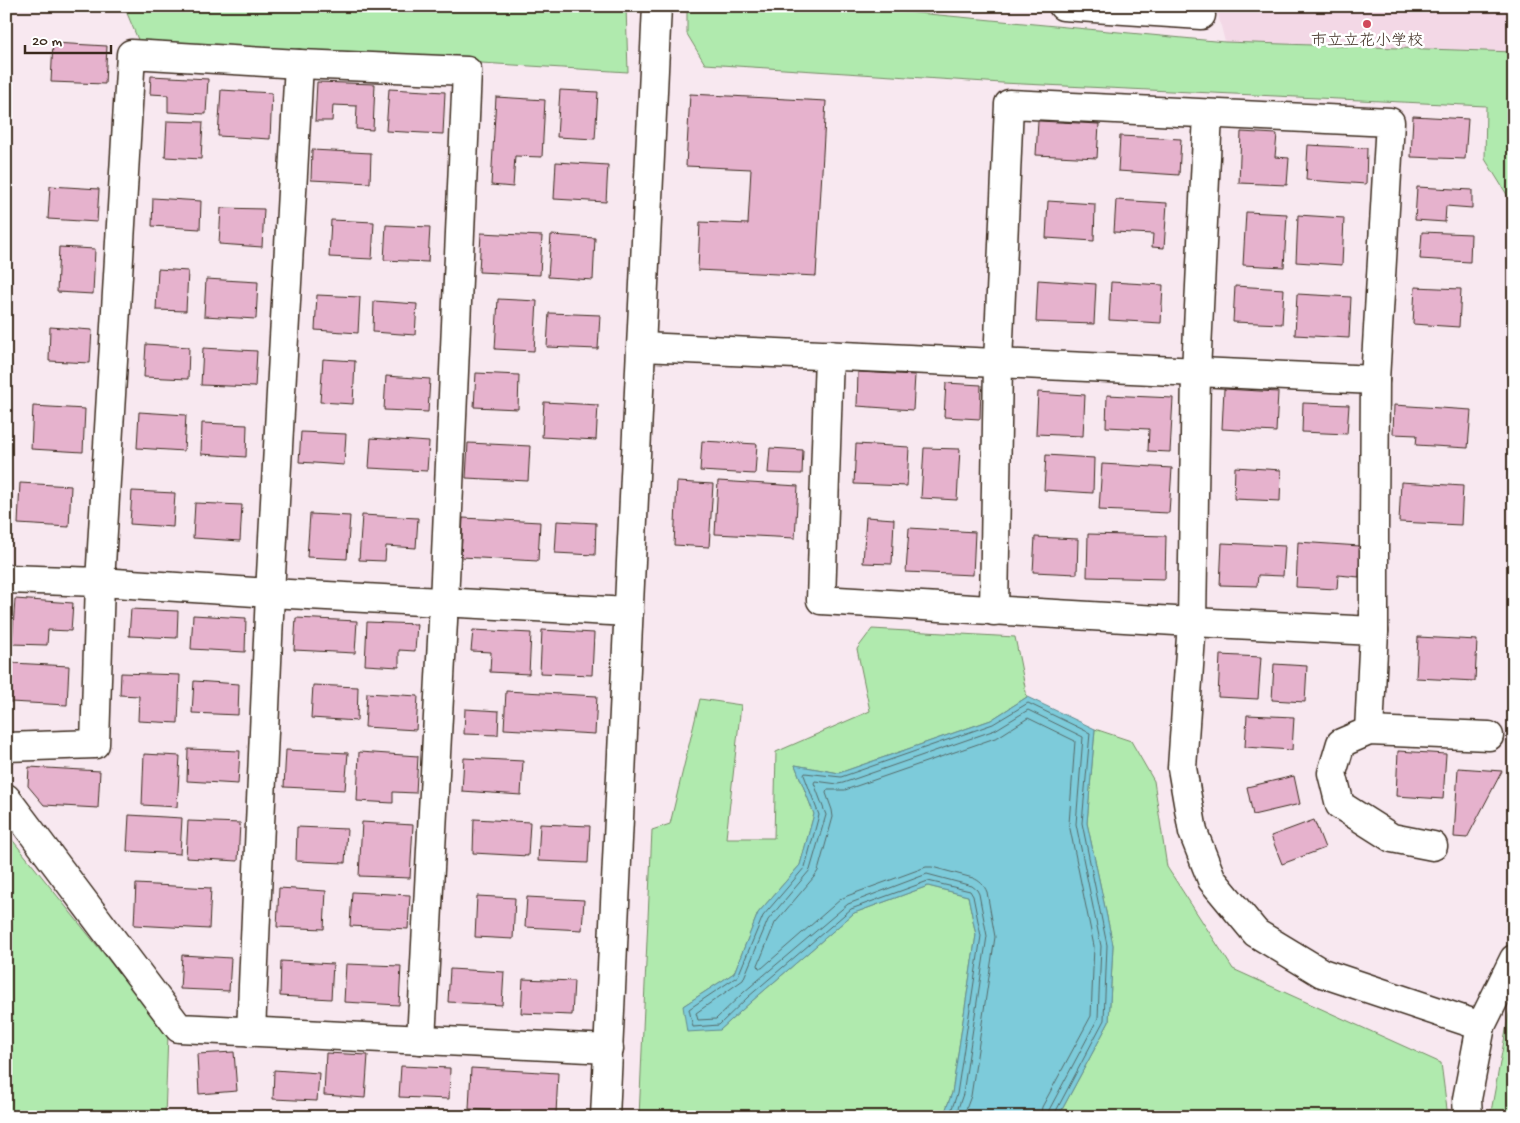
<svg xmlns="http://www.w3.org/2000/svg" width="1520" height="1123" viewBox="0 0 1520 1123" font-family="'Gochi Hand','Klee One',sans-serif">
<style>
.built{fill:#f3d8e6}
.green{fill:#b0eaae;stroke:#768a66}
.water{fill:#7dcbda;stroke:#638b8f}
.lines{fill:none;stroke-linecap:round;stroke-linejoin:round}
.shore{stroke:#556a69;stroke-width:1}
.building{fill:#e6b2cd;stroke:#3b2a1e}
.minor-casing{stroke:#3b2a1e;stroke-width:31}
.minor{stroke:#fff;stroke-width:28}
.poi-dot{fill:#d1495b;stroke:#fff;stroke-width:2}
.labels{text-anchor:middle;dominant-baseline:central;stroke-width:5;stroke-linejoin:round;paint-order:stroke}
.poi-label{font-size:16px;fill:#3b2a1e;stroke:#fff}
</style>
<rect width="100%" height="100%" fill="#f8e8f0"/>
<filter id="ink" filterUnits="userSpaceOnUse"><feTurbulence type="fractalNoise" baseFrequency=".02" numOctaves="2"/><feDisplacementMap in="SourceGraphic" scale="10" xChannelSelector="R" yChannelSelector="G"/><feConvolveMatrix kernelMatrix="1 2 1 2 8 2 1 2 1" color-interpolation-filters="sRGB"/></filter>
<g filter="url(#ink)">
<path class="built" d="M1216,6H1514V52L1225,42Z"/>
<g class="green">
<path d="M124,6H626L628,72L139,42Z"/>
<path d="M687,6H843L1225,42L1514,52V206L1485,159L1486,106L1002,83L705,64L687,34Z"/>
<path d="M872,629L1015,637L1027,697L991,720L839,773L795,765L814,814L800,865L758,913L734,973L683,1006L720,1030L752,1001L854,913L928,886L968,896L976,935L952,1093L943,1117H639L652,830L670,824L700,699L741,705L726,838H774L776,752L870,711L857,649Z"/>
<path d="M1095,729L1131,741L1154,781L1167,867L1233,969L1441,1063L1448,1117H1058L1109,1022L1113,945L1087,823Z"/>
<path d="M6,832L168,1034L165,1117H6Z"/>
<path d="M1514,1004V1117H1490L1509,1014Z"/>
</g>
<path class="water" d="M1027,697L1095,729L1087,823L1113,945L1109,1022L1058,1117H943L952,1093L976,935L968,896L928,886L854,913L752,1001L720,1030L687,1032L683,1006L734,973L758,913L800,865L814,814L795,765L839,773L991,720Z"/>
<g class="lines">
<g class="shore">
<path d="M949,1117L957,1094L981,936L973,896L970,891L928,881L851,909L748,997L719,1025L693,1027L689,1009L738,976L763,916L805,867L819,815L804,775L805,773L841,777L993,724L1028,703L1090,733L1082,823L1107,945L1104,1020L1055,1113L1054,1117"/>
<path d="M955,1117L963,1094L987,936L979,894L977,890L972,886L927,874L848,904L744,992L716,1019L698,1020L696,1013L743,980L768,920L810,870L826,815L814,783L815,781L838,784L843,783L995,730L1028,710L1083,737L1076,824L1101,946L1098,1018L1049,1110L1048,1117"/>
<path d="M963,1117L971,1096L995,937L987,892C984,885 980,881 973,878L932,867H926L847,896L841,899L762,968H759L758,965L775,923L814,877L818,871L833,817L832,810L826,793L827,790H845L998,737L1028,718L1075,741L1069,824L1094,946L1091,1016L1042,1107L1040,1117"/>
</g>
</g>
<g class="building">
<path d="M53,43L107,46L105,84L51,82Z"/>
<path d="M151,76L208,79L206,114L168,112V95L150,94Z"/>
<path d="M317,82L375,84L373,130L356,129L357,106L333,105L332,121H315Z"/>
<path d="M389,89L445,92L443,134L386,131Z"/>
<path d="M221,90L272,93L270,139L218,136Z"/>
<path d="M560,90L598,92L595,139L557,137Z"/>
<path d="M690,94L826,101L816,276L698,270L700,222L748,224L751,169L686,166Z"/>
<path d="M496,97L545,100L542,157L515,156L513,187L491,185Z"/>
<path d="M1413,116L1468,119L1465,159L1411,157Z"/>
<path d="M167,121L203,122L201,159L165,157Z"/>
<path d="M1038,121L1099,124L1097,158L1036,155Z"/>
<path d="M1241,132L1277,134L1275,157L1289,158L1287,185L1239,183Z"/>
<path d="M1120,136L1181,139L1179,175L1118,171Z"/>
<path d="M1308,145L1367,148L1366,184L1306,180Z"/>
<path d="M312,150L371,153L370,183L311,180Z"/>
<path d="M556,162L608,165L606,202L554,199Z"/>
<path d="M50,186L99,189L97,222L48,219Z"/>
<path d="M1417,187L1472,190V208L1446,206L1445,222L1415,220Z"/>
<path d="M153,198L201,201L200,229L152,226Z"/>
<path d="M1116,200L1167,203L1164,248L1152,247L1153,234L1114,232Z"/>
<path d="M1048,201L1095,204L1094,241L1046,238Z"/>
<path d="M221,208L264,209L262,247L219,244Z"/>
<path d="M1246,212L1287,214L1284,267L1243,265Z"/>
<path d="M1298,215L1344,218L1342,265L1296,262Z"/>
<path d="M331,220L374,222L372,259L329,257Z"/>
<path d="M386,225L430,227L428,262L384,260Z"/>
<path d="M1422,232L1471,234L1470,262L1420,259Z"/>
<path d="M481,233L542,236L540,275L479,272Z"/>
<path d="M551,235L595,238L593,280L548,277Z"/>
<path d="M59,247L95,249L93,294L57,292Z"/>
<path d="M158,269L188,271L186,311L156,310Z"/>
<path d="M206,279L258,282L256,319L204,316Z"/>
<path d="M1038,280L1096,284L1094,324L1036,322Z"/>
<path d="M1111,282L1163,285L1161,323L1109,320Z"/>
<path d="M1235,286L1284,289L1282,324L1233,322Z"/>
<path d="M1415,287L1461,289L1459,327L1413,324Z"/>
<path d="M1297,294L1351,297L1349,338L1295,335Z"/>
<path d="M317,295L360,297L358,333L315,330Z"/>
<path d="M498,299L537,301L534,351L495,349Z"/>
<path d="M374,301L417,304L415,335L373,332Z"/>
<path d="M549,313L600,315L598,349L547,347Z"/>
<path d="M50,327L92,330L90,363L49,361Z"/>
<path d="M146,344L189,347L188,379L144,377Z"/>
<path d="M203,348L257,351L255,387L201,385Z"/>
<path d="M323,359L355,361L353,404L320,402Z"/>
<path d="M858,372L915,375L913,410L857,406Z"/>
<path d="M476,373L519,375L518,409L474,407Z"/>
<path d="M386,376L430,379L428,412L384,410Z"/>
<path d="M946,383L981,385L980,419L944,417Z"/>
<path d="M1224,389L1278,392L1276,432L1222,429Z"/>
<path d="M1038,392L1085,395L1083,436L1036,434Z"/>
<path d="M1107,395L1173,398L1170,452L1148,451L1149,429L1106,427Z"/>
<path d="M544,402L598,405L596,440L542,437Z"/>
<path d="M1303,403L1349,405L1347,434L1302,432Z"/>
<path d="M1394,405L1471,410L1468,448L1416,445L1417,435L1393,434Z"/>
<path d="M33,406L85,409L83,452L31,449Z"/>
<path d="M139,412L186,415L184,451L137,448Z"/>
<path d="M202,423L247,425L246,457L201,454Z"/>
<path d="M301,432L346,434L344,465L299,462Z"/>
<path d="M371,438L429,442L427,471L369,468Z"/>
<path d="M702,441L757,444L755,474L700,471Z"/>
<path d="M468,443L530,446L528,481L466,478Z"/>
<path d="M856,444L909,447L907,486L854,484Z"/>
<path d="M770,448L803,450L802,474L768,473Z"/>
<path d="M924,448L960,449L957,500L921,498Z"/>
<path d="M1046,455L1094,458L1093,493L1044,490Z"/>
<path d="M1102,464L1172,468L1169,513L1099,510Z"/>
<path d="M1235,467L1281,470L1280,501L1234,499Z"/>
<path d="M718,481L798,486L795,538L715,534Z"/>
<path d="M677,482L713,484L709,547L674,545Z"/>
<path d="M1401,482L1463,486L1461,525L1399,522Z"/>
<path d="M20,483L71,486L69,527L18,524Z"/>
<path d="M132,491L175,493L173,527L130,524Z"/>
<path d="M195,503L242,505L240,541L193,538Z"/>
<path d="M310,514L350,516L347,559L307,557Z"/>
<path d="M362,515L418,518L416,548L386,546L385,561L359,560Z"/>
<path d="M866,517L894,519L892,564L863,563Z"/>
<path d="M463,518L540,522L538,561L461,557Z"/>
<path d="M557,521L596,523L595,555L555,553Z"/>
<path d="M909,528L975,532L973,575L906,572Z"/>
<path d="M1088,534L1166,536L1165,579L1087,577Z"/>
<path d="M1035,537L1078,539L1077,574L1033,572Z"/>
<path d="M1298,542L1360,546L1359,577L1338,575L1337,589L1296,587Z"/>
<path d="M1222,543L1285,546L1283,576L1258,575L1257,586L1220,585Z"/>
<path d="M15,599L73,603L71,631L48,630L47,645L12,644Z"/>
<path d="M131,609L178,611L177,638L129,636Z"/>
<path d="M193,615L246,618L245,652L191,649Z"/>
<path d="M296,618L357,621L355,653L294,650Z"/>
<path d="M367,622L417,624L415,651L399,650V667L365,665Z"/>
<path d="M473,630L531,633L529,674L490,672L491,652L471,651Z"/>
<path d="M542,630L594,633L592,675L540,673Z"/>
<path d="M1418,637L1477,640L1475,681L1416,678Z"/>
<path d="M1220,655L1261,657L1258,699L1218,697Z"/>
<path d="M12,663L69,666L67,705L10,702Z"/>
<path d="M1274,664L1307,666L1305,702L1272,700Z"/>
<path d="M121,673L180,675L178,723L138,721L139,696L120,695Z"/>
<path d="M194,681L239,684L238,715L192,713Z"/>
<path d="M313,685L358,687L357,721L311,718Z"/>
<path d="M506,691L597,696L595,734L504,729Z"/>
<path d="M367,693L418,696L416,730L365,727Z"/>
<path d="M465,709L499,711L498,735L464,734Z"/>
<path d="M1247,715L1294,717L1292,750L1245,747Z"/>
<path d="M188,749L240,751L238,784L187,781Z"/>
<path d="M286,750L348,753L345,790L284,787Z"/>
<path d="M1398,751L1446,754L1443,799L1396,796Z"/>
<path d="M359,752L418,756L416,793L393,792V803L357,801Z"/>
<path d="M144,754L180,756L177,807L142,805Z"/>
<path d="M464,758L523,761L521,795L462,791Z"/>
<path d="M29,767L100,771L98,808L44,805L28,786Z"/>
<path d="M1458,768L1502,771L1467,838L1454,837Z"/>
<path d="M1294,776L1300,804L1253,815L1247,787Z"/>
<path d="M129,815L182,818L180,854L127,851Z"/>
<path d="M474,819L530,822L528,856L473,853Z"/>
<path d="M1314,820L1325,848L1282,864L1271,836Z"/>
<path d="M188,821L240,823L238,861L186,858Z"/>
<path d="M362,822L413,825L410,878L359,876Z"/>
<path d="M540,824L590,826L588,863L538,861Z"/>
<path d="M297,827L347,829L345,863L296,861Z"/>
<path d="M136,884L211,888L209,929L134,925Z"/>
<path d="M279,888L326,891L324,929L277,927Z"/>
<path d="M352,892L410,895L408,929L350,926Z"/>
<path d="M477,896L515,898L513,939L475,937Z"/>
<path d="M527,897L584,900L582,930L525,927Z"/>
<path d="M182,955L231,958L229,991L180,989Z"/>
<path d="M281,961L333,964L331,999L280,996Z"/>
<path d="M346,964L401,966L399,1005L344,1002Z"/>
<path d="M450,969L504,972L502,1005L448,1002Z"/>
<path d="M523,979L574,981L572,1015L521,1013Z"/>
<path d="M234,1052L237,1091L199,1094L197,1054Z"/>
<path d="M326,1053L368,1055L365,1098L324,1095Z"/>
<path d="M401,1066L450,1068L449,1099L399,1097Z"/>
<path d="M471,1068L558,1073L556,1114L469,1109Z"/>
<path d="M274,1070L319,1073L317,1101L273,1099Z"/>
</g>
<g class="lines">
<g class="minor-casing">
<g id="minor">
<path d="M1063,6L1201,15"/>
<path d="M1208,114L1196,372L1192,622L1374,631L1369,731"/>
<path d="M642,347L1375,380"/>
<path d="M829,355L821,600L1192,622L1182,768L1193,832L1212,880L1256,933L1322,973L1481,1026"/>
<path d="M6,579L100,582L270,593L629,612"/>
<path d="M994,611L998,363L1009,104L1390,122L1375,380L1374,530V631"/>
<path d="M6,747L95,744L100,582L131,54L299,64L467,71L444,602L421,1040"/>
<path d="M6,798L179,1028L609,1049"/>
<path d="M1433,846L1392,838L1340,805L1332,773L1341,743L1369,731L1489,736"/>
<path d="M251,1032L270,593L299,64"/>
<path d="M605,1117L657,6"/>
<path d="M1468,1117L1467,1099L1481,1026L1514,959"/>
</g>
</g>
<use href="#minor" class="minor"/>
</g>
</g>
<circle class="poi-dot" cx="1367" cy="24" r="5"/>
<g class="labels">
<g class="poi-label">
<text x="1367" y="42">市立立花小学校</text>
</g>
</g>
<rect width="1520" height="1123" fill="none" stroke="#fff" stroke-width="25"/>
<rect x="12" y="12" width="1495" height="1098" fill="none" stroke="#3b2a1e" stroke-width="2" filter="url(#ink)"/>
<path d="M25 45v8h86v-8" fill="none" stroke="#3b2a1e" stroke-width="2.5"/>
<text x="32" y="45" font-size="15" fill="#3b2a1e" stroke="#ffffff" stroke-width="4" paint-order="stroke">20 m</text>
</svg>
